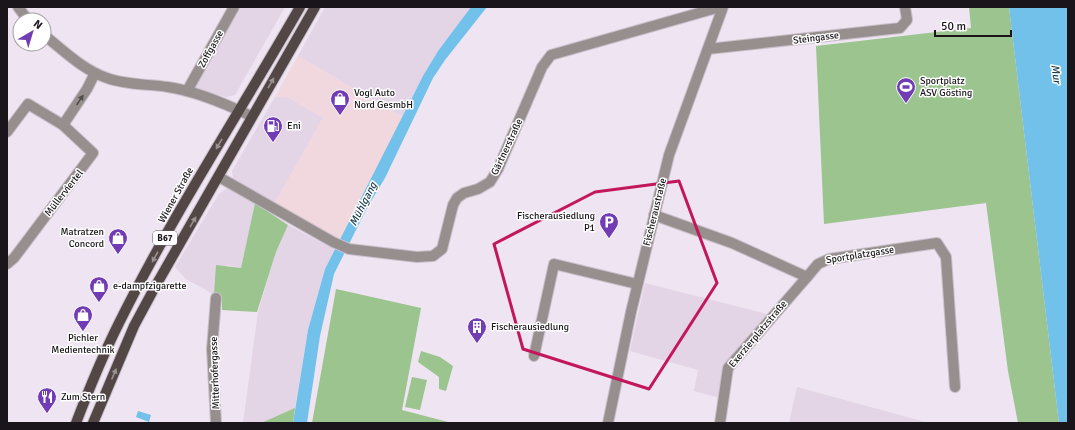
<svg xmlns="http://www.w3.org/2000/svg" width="1075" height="430" viewBox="0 0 1075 430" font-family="Signika,sans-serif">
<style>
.built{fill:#e3d4e6}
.industrial{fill:#f1d7de}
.green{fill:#9bc48f}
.water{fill:#72c1ea}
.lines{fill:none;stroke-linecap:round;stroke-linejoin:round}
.street-casing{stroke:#c8bfca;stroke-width:12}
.primary-casing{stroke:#c8bfca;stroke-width:12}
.street{stroke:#968f8e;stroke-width:10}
.primary{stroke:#534746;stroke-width:10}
.oneway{fill:#989190}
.oneway2{fill:#514c4e}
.marked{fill:none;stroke:#c2185b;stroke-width:3;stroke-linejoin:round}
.labels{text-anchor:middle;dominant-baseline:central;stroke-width:3;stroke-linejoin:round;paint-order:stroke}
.shield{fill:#fff;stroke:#5e5b5f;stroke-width:1}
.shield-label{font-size:9px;font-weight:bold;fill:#19151a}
.street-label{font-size:10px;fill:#19151a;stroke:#fff}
.poi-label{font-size:10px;fill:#19151a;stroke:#fff;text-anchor:start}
.water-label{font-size:11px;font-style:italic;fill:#163a4b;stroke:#fff}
</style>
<rect width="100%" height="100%" fill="#efe4f1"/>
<g class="built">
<path d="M239,7H285L235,95L226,97L196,88L194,86Z"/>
<path d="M325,7H471L438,51L409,102L403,117L298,56Z"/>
<path d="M275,97H287L322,117L324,116L274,204L234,183L232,171Z"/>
<path d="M226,189L233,190L255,203L241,268L227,265L214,297L208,291L186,279L175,267L219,194Z"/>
<path d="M288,225L335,250L325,269L308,330L295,408L261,423H243L258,312L276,252Z"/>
<path d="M645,283L767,314L727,363L720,398L694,391L698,370L630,351Z"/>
<path d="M797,387L929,423H789Z"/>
</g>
<path class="industrial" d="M298,56L403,117L340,239L311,226L274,204L324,116L322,117L287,97H275Z"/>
<g class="green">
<path d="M969,7H1009L1059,423H1018L1008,371L986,203L824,224L816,46L971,28Z"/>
<path d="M255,203L288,225L276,252L257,312L222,310V297L214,294L216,265L241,268Z"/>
<path d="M336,289L421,308L402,410L452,423H312Z"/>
<path d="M421,351L440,357L453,366L446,391L439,389V377L418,362Z"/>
<path d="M412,377L427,380L420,410L405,407Z"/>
<path d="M295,408L293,423H261Z"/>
</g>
<g class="water">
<path d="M471,7H487L445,60L433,78L385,178L368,206L334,274L320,336L307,423H293L308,330L325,269L423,76L438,51Z"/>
<path d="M1009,7H1068V423H1059Z"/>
<path d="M138,411L151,415L149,422L136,417Z"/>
</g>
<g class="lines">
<g class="street-casing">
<g id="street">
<path d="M18,7L28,20"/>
<path d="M44,35C63,50 83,70 107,78C125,85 148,84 168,87C196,91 226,104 251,116"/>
<path d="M708,49L900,28L907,20L905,7"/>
<path d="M187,91L234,7"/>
<path d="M63,125L87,89L95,73"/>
<path d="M7,132L28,104L63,125L93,153L14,258L7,264"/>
<path d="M219,177L333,242L349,249L417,257L433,256L442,249L453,205L457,198L464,193L478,189L490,182L498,169L542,67L551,55L720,7"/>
<path d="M654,215L732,243L807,277L818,264L829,259L937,243L946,257L955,387"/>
<path d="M534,356L554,264L637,284"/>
<path d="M216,423L212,349L216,298"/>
<path d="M608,423L631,312L669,155L723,7"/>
<path d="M720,423L728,368L807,277"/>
</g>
</g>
<g class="primary-casing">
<g id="primary">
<path d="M76,423C89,389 103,355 119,323C173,214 240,112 300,7"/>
<path d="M93,423L134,326L155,287L315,7"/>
</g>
</g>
<use href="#street" class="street"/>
<use href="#primary" class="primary"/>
</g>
<defs><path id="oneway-solid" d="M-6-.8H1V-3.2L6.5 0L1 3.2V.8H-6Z"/></defs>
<g class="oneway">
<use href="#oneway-solid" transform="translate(271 83) rotate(-60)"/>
<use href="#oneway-solid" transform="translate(219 144) rotate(120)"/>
<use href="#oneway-solid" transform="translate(193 222) rotate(-60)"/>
<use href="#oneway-solid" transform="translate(155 257) rotate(119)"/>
<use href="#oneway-solid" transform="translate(114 374) rotate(-67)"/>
</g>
<use class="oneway2" href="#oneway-solid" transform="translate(80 100) rotate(-56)"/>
<path class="marked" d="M679,181L717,283L649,389L523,349L494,244L595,192Z"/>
<defs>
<g id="stadium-pin" transform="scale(1)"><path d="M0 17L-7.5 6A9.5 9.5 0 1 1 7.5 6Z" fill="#723db4" stroke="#fff"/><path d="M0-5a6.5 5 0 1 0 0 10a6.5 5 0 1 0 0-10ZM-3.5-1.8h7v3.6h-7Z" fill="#fff"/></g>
<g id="shop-pin" transform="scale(1)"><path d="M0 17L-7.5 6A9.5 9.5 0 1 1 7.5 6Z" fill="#723db4" stroke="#fff"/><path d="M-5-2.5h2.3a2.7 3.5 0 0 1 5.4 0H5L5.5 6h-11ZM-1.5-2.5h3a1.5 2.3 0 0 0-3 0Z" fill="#fff"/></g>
<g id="fuel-pin" transform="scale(1)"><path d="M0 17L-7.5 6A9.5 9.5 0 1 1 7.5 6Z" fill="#723db4" stroke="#fff"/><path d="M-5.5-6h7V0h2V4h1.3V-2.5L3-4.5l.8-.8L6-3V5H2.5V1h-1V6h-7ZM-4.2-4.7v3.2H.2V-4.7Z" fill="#fff"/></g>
<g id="parking-pin" transform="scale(1)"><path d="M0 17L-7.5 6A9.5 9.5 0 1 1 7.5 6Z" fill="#723db4" stroke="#fff"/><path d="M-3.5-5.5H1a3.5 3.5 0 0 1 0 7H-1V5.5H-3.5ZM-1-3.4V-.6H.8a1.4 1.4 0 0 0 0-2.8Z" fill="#fff"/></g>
<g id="building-pin" transform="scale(1)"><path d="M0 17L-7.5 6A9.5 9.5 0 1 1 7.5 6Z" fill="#723db4" stroke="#fff"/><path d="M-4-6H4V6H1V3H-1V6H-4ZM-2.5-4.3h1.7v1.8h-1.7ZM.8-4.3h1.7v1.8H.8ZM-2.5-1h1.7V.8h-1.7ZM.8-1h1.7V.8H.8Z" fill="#fff"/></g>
<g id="restaurant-pin" transform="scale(1)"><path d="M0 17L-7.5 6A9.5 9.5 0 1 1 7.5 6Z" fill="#723db4" stroke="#fff"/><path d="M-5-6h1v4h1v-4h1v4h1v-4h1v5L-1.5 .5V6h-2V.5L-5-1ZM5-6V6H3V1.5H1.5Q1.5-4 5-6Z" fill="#fff"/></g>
</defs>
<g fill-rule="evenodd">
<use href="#stadium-pin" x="906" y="87"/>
<use href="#shop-pin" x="340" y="99"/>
<use href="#fuel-pin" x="273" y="126"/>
<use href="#parking-pin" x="609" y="222"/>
<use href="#shop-pin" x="118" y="238"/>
<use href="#shop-pin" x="99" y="286"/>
<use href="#shop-pin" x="83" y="315"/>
<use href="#building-pin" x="477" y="327"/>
<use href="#restaurant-pin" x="47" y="397"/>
</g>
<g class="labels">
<rect class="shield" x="153" y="231" width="24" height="14" rx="3"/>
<g class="shield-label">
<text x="165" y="238">B67</text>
</g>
<g class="street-label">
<text transform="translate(816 38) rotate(-7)">Steingasse</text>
<text transform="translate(211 49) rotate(-61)">Zoffgasse</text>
<text transform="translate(507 147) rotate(-65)">Gärtnerstraße</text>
<text transform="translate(64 193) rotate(-52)">Müllerviertel</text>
<text transform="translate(176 195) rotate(-61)">Wiener Straße</text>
<text transform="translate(655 212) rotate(-76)">Fischeraustraße</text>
<text transform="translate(860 255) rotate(-9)">Sportplatzgasse</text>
<text transform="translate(758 334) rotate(-50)">Exerzierplatzstraße</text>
<text transform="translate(215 373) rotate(-92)">Mitterhofergasse</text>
</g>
<g class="poi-label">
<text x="920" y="81">Sportplatz<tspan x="920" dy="12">ASV Gösting</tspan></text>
<text x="354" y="93">Vogl Auto<tspan x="354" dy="12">Nord GesmbH</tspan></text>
<text x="287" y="126">Eni</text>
<text x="595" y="216" text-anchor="end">Fischerausiedlung<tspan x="595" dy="12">P1</tspan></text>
<text x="104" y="232" text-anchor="end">Matratzen<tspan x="104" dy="12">Concord</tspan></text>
<text x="113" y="286">e-dampfzigarette</text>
<text x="491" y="327">Fischerausiedlung</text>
<text x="83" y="338" text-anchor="middle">Pichler<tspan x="83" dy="12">Medientechnik</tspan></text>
<text x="61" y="397">Zum Stern</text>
</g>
<g class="water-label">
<text transform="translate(1056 74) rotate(82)">Mur</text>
<text transform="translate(363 204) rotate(-63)">Mühlgang</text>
</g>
</g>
<rect width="1075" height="430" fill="none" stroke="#19151a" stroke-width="16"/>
<g transform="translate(32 32) rotate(38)"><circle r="19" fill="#ffffff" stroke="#a3a1a3"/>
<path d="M0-3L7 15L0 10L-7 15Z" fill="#723db4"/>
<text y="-6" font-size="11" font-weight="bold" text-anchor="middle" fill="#19151a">N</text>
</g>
<path d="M935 30v6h76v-6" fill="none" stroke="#19151a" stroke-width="2"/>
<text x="941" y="30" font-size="12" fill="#19151a" stroke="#ffffff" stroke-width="3" paint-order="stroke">50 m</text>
</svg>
